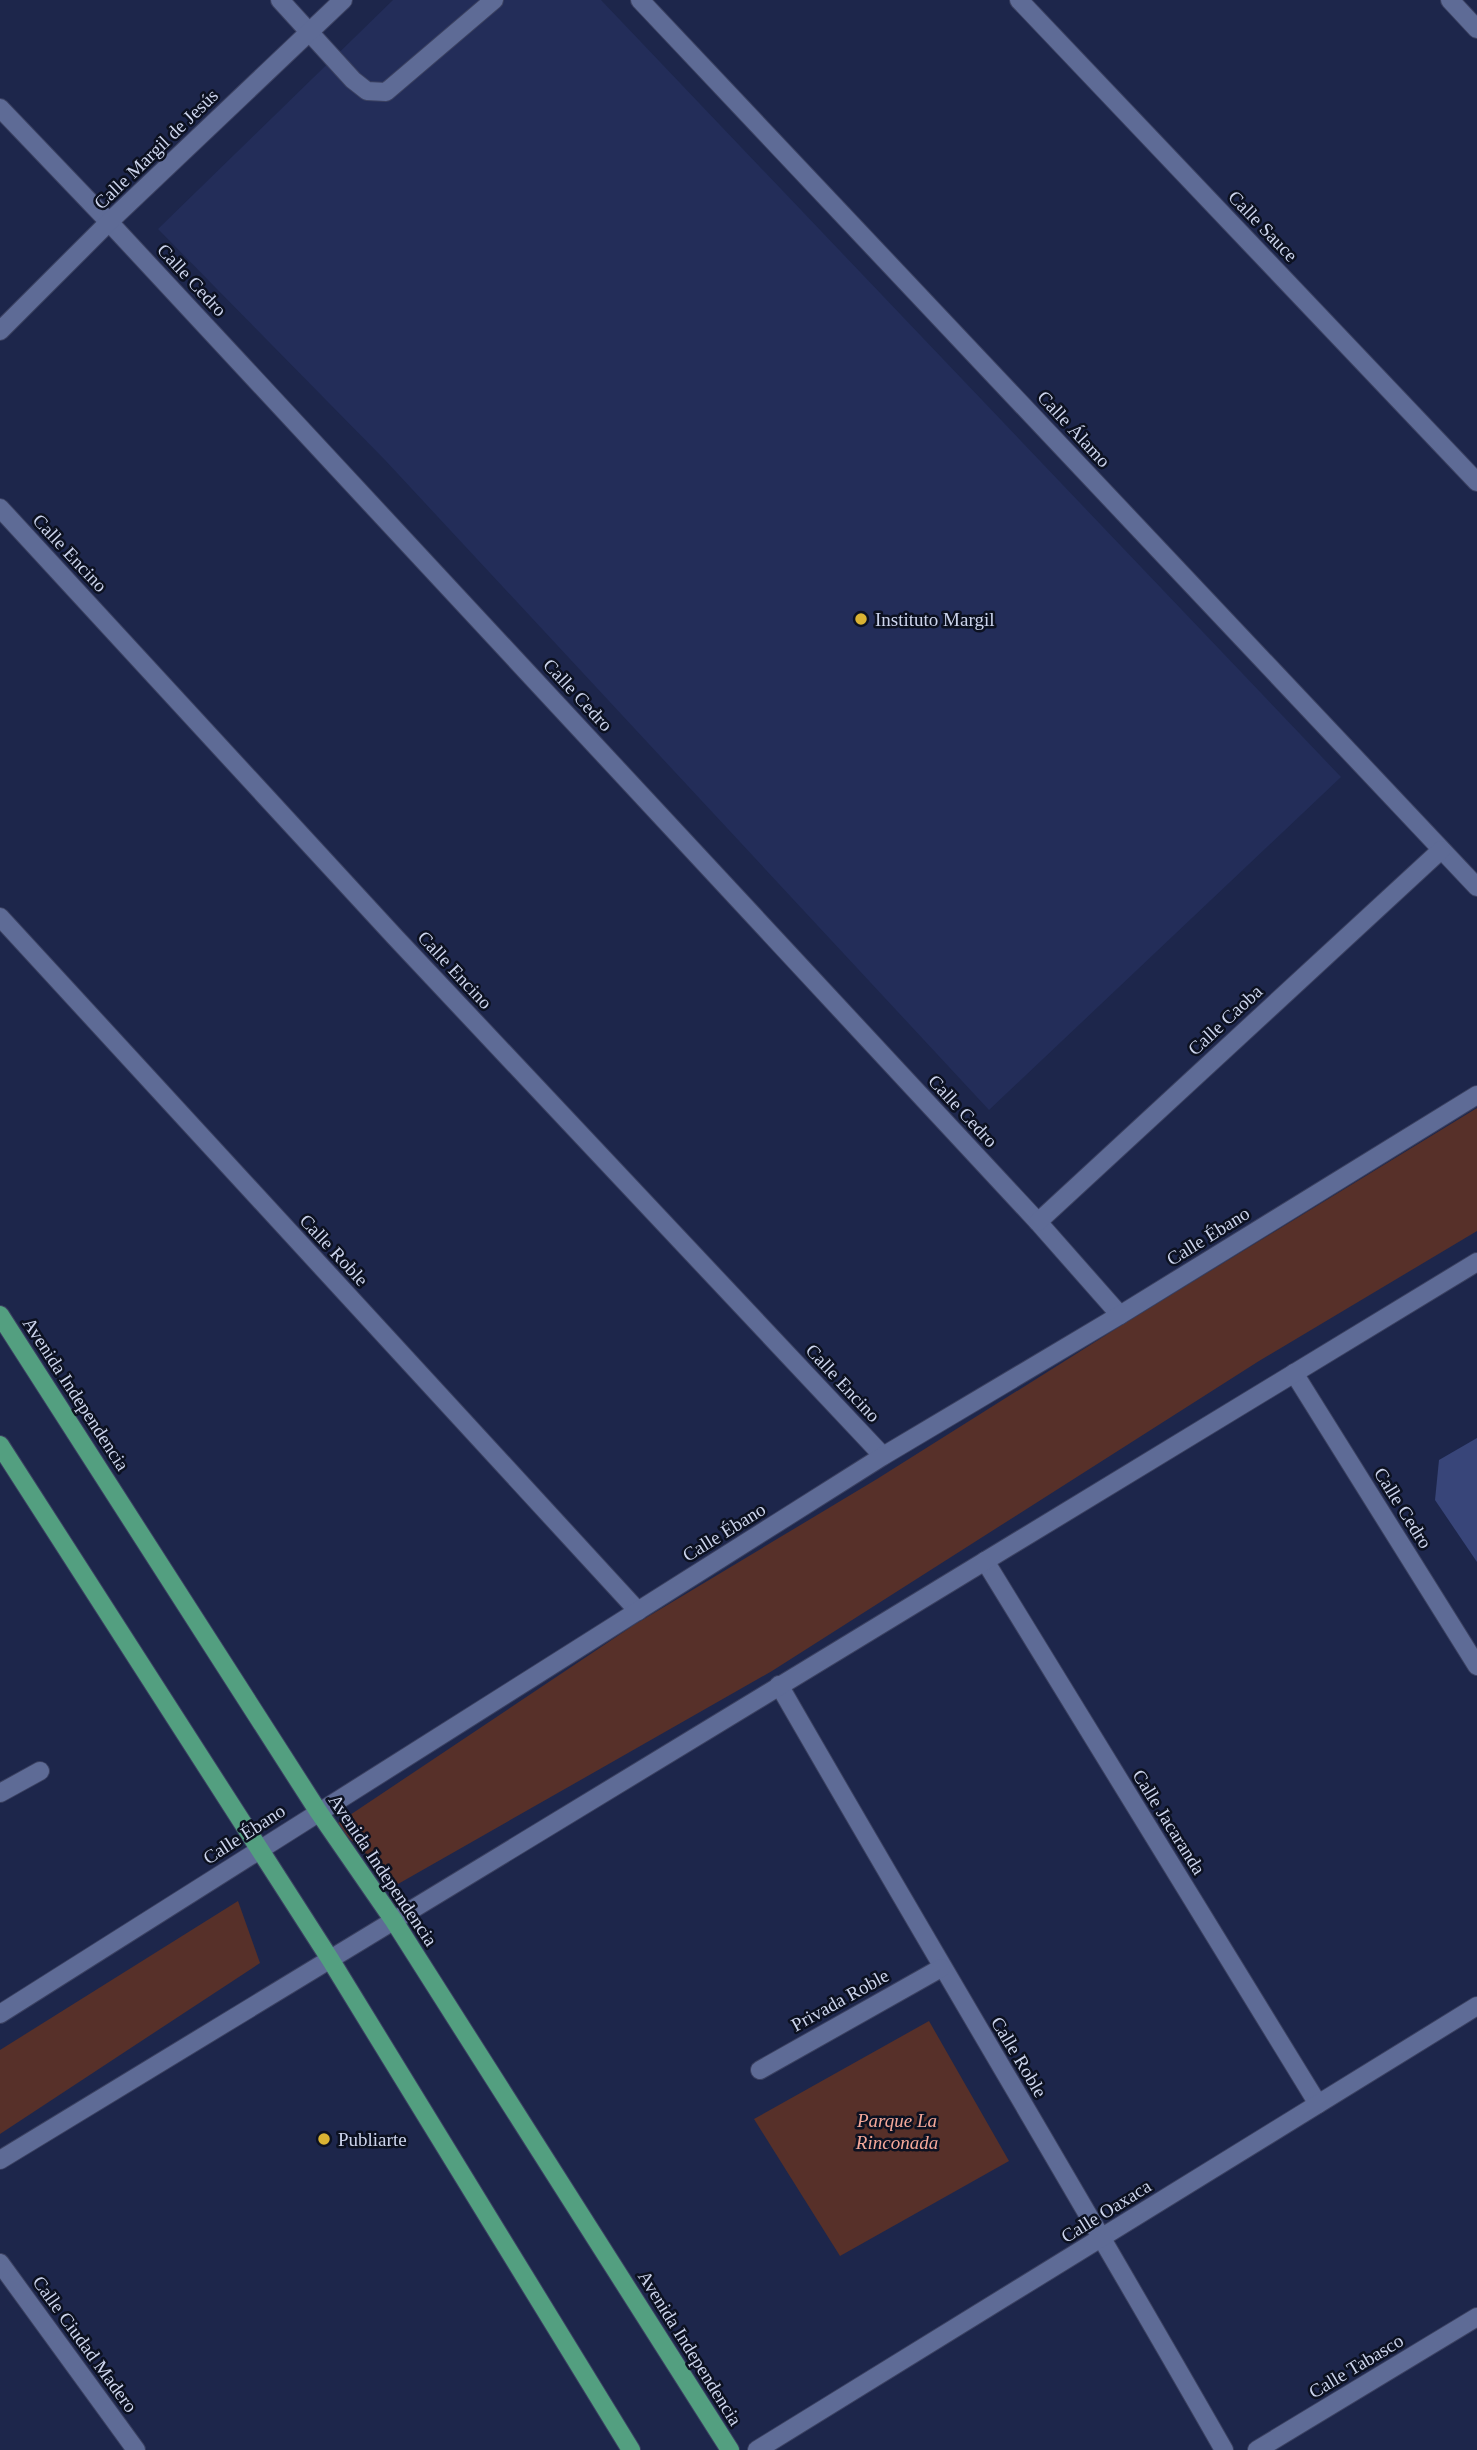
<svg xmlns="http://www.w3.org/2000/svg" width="1477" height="2450" viewBox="0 0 1477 2450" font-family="'Times New Roman',serif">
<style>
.built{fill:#232d59}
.green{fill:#573029}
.building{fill:#384579}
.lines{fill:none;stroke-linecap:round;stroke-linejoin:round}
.minor-casing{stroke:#3b4161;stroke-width:20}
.major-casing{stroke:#3b4161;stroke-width:20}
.minor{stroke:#5e6b96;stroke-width:18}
.major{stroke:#539f80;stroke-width:18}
.poi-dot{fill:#dab333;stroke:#0c1121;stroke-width:2.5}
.labels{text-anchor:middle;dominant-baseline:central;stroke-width:5;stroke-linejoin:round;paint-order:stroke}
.street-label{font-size:19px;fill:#ccd4ec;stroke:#0c1121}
.poi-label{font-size:19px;fill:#ccd4ec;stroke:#0c1121;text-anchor:start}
.park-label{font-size:19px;font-style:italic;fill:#f5a899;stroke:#0c1121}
</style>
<rect width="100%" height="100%" fill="#1d264b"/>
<path class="built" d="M393,0H601L1341,777L989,1110L385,460L158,229Z"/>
<g class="green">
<path d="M1477,1108V1231L1259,1361L772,1671L398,1884L335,1825L634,1625L877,1479L1122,1325Z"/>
<path d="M238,1901L260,1963L0,2134V2050Z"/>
<path d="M929,2021L1009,2161L840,2256L754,2119Z"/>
</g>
<path class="building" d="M1477,1438V1562L1435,1500L1439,1460Z"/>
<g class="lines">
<g class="minor-casing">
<g id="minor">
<path d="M280,0L353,80L367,91L386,92L494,0"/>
<path d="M640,0L1477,887"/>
<path d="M1019,0L1477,482"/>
<path d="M1450,0L1477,29"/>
<path d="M0,108L109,222L1038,1222L1120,1315"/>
<path d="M0,331L109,222L343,0"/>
<path d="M0,508L395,937L883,1456"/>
<path d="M0,917L638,1611"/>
<path d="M1038,1222L1441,850"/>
<path d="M1294,1373L1477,1666"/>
<path d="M985,1561L1318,2104"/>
<path d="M779,1685C926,1941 1078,2194 1224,2450"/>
<path d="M0,1793L40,1771"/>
<path d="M0,2014L883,1456L1120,1315L1477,1095"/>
<path d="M760,2070L941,1968"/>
<path d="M0,2160L1477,1262"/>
<path d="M0,2263L136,2450"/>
<path d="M757,2450L1477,2006"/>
<path d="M1257,2450L1477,2317"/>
</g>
</g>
<g class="major-casing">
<g id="major">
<path d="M0,1315L318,1811L394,1921L730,2450"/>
<path d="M0,1445L330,1959L631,2450"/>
</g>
</g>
<use href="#minor" class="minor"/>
<use href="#major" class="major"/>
</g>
<g class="poi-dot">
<circle cx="861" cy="619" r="7"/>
<circle cx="324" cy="2139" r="7"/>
</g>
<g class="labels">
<g class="street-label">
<text transform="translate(156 149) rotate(-44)">Calle Margil de Jesús</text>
<text transform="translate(1263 226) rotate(46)">Calle Sauce</text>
<text transform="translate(192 280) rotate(47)">Calle Cedro</text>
<text transform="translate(1074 429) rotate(47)">Calle Álamo</text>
<text transform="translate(70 553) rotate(47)">Calle Encino</text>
<text transform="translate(578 695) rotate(47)">Calle Cedro</text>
<text transform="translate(455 970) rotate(47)">Calle Encino</text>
<text transform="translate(1225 1020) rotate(-43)">Calle Caoba</text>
<text transform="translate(963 1111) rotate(47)">Calle Cedro</text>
<text transform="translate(1208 1236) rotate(-32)">Calle Ébano</text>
<text transform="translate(334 1250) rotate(47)">Calle Roble</text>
<text transform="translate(843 1383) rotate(47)">Calle Encino</text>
<text transform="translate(76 1394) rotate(57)">Avenida Independencia</text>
<text transform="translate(1403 1508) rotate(58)">Calle Cedro</text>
<text transform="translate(724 1532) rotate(-32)">Calle Ébano</text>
<text transform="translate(1169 1822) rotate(58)">Calle Jacaranda</text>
<text transform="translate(244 1834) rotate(-33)">Calle Ébano</text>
<text transform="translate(383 1870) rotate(56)">Avenida Independencia</text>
<text transform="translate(840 2000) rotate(-29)">Privada Roble</text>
<text transform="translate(1019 2057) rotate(59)">Calle Roble</text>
<text transform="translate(1106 2211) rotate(-32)">Calle Oaxaca</text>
<text transform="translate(85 2344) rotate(54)">Calle Ciudad Madero</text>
<text transform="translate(690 2348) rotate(58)">Avenida Independencia</text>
<text transform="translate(1356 2366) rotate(-31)">Calle Tabasco</text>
</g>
<g class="poi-label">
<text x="875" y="619">Instituto Margil</text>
<text x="338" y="2139">Publiarte</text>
</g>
<g class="park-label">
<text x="897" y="2120">Parque La<tspan x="897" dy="22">Rinconada</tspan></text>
</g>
</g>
</svg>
